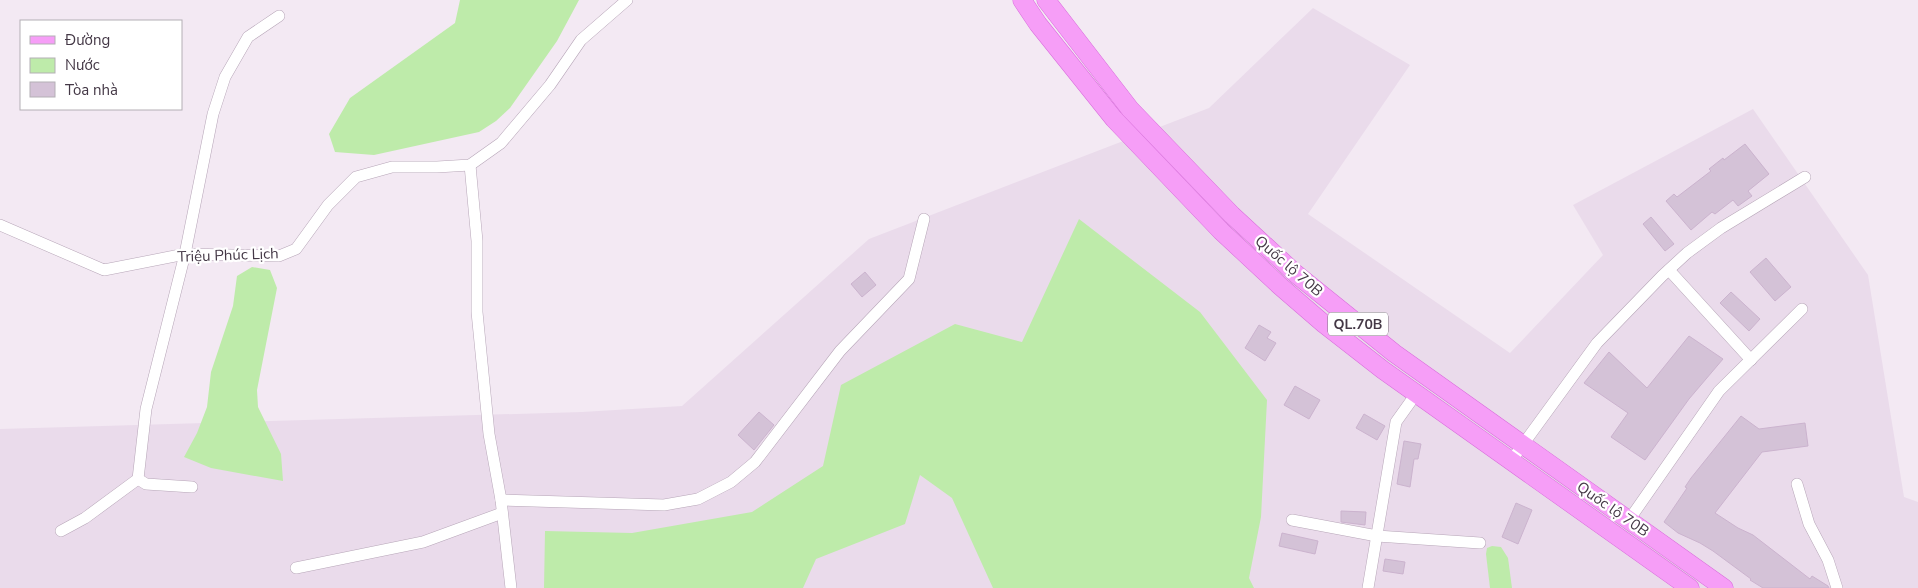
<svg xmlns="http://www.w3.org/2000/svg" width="1918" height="588" viewBox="0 0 1918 588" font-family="'Nunito Sans',sans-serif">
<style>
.residential{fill:#eadbeb}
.water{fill:#beebaa}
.building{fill:#d4c2d7;stroke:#cbb3ce}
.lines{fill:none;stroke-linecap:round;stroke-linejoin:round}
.street-casing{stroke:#b7a6b8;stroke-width:12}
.primary-casing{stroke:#d86fdb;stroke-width:19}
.street{stroke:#fff;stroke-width:11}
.primary{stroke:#f69ef7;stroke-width:18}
.labels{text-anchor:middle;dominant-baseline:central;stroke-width:4.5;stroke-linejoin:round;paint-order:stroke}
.shield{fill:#fff;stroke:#7c747e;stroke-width:1}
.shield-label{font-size:14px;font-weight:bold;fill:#443846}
.street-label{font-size:15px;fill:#443846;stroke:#fff}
</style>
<rect width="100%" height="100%" fill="#f3e9f3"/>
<path class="residential" d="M1313,8L1410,65L1308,214L1510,353L1603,255L1573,205L1753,109L1868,275L1904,497L1918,502V588H0V429L582,412L682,406L869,239L1209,108Z"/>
<g class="water">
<path d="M460,0H579L557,41L510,108L496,121L479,132L374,155L335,152L329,134L350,98L455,23Z"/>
<path d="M1079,219L1200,312L1267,400L1261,517L1249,578L1254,588H993L952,498L920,475L905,524L816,559L803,588H544L545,531L632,533L752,512L823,466L841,385L955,324L1022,342Z"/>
<path d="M252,267L270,270L277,288L257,390L258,407L281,454L283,481L211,468L184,457L197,433L207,407L211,372L233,306L237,276Z"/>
<path d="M1492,546L1501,547L1508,558L1512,588H1490L1486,554L1487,548Z"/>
</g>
<g class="building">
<path d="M1745,144L1769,174L1748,191L1752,196L1738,206L1733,200L1715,214L1712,212L1691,230L1666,201L1674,194L1677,197L1711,171L1709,169L1723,158L1724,160Z"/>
<path d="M1651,217L1674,244L1665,251L1643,224Z"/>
<path d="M1766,258L1791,287L1775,301L1750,272Z"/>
<path d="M865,272L876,285L862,297L851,284Z"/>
<path d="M1731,292L1760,319L1749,331L1720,303Z"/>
<path d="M1259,325L1271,332L1267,338L1276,343L1265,361L1245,348Z"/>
<path d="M1689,336L1723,359L1689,399L1645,460L1611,437L1628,413L1584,383L1609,352L1647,388Z"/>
<path d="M1295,386L1320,400L1309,419L1284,405Z"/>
<path d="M759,412L774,425L754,450L738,435Z"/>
<path d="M1364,414L1385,426L1377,440L1356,428Z"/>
<path d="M1741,416L1759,429L1805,423L1808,446L1762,452L1715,513L1738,528L1753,535L1810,579L1812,576L1828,586L1829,588H1763L1750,580L1751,579L1713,551L1700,543L1678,533L1664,522L1687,488L1685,487L1691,478Z"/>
<path d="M1404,441L1421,444L1418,459H1414L1410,487L1397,484Z"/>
<path d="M1516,503L1532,510L1518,544L1502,537Z"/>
<path d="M1341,511L1366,512L1365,525L1341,522Z"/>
<path d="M1282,533L1318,541L1315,554L1279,546Z"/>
<path d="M1385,559L1405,562L1403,574L1383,571Z"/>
</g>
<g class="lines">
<g class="street-casing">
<g id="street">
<path d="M470,165L477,241V312L489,434L501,500L511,588"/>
<path d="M0,225L104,270L185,254L279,256L296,249L328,205L356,177L392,167H437L470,165L501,143L550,85L581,40L627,0"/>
<path d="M1669,270L1751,360"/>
<path d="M1511,461L1597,343L1662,276L1687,253L1721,228L1805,177"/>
<path d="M138,479L146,484L192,487"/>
<path d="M1797,484L1809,524L1828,560L1837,588"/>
<path d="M501,500L664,505L698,499L731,482L755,462L840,351L909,279L924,219"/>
<path d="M1292,520L1377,536L1480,543"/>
<path d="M1629,520L1719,391L1802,309"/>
<path d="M61,531L85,518L138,479L146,409L185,254L213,114L225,77L248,37L279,16"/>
<path d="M296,568L423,542L502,513"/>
<path d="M1368,588L1396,422L1416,394"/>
</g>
</g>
<g class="primary-casing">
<g id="primary">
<path d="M1022,0L1038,24L1114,119L1221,231L1280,286L1324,324L1383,370L1690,588"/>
<path d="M1046,0L1130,109L1232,215L1296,274L1394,353L1724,588"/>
</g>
</g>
<use href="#street" class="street"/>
<use href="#primary" class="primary"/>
</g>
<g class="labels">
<rect class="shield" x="1328" y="312.5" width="60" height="23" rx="4"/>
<g class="shield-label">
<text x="1358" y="324">QL.70B</text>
</g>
<g class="street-label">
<text transform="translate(228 255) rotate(-2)">Triệu Phúc Lịch</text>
<text transform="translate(1289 266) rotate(41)">Quốc lộ 70B</text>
<text transform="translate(1613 509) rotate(35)">Quốc lộ 70B</text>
</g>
</g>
<rect x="20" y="20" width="162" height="90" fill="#ffffff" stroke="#b4afb5"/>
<rect x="30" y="36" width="25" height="8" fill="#f69ef7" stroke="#b4afb5"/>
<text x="65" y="45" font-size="15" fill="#443846">Đường</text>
<rect x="30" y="58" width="25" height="15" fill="#beebaa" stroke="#b4afb5"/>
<text x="65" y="70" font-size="15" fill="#443846">Nước</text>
<rect x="30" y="82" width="25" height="15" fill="#d4c2d7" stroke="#b4afb5"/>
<text x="65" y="95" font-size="15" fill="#443846">Tòa nhà</text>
</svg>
